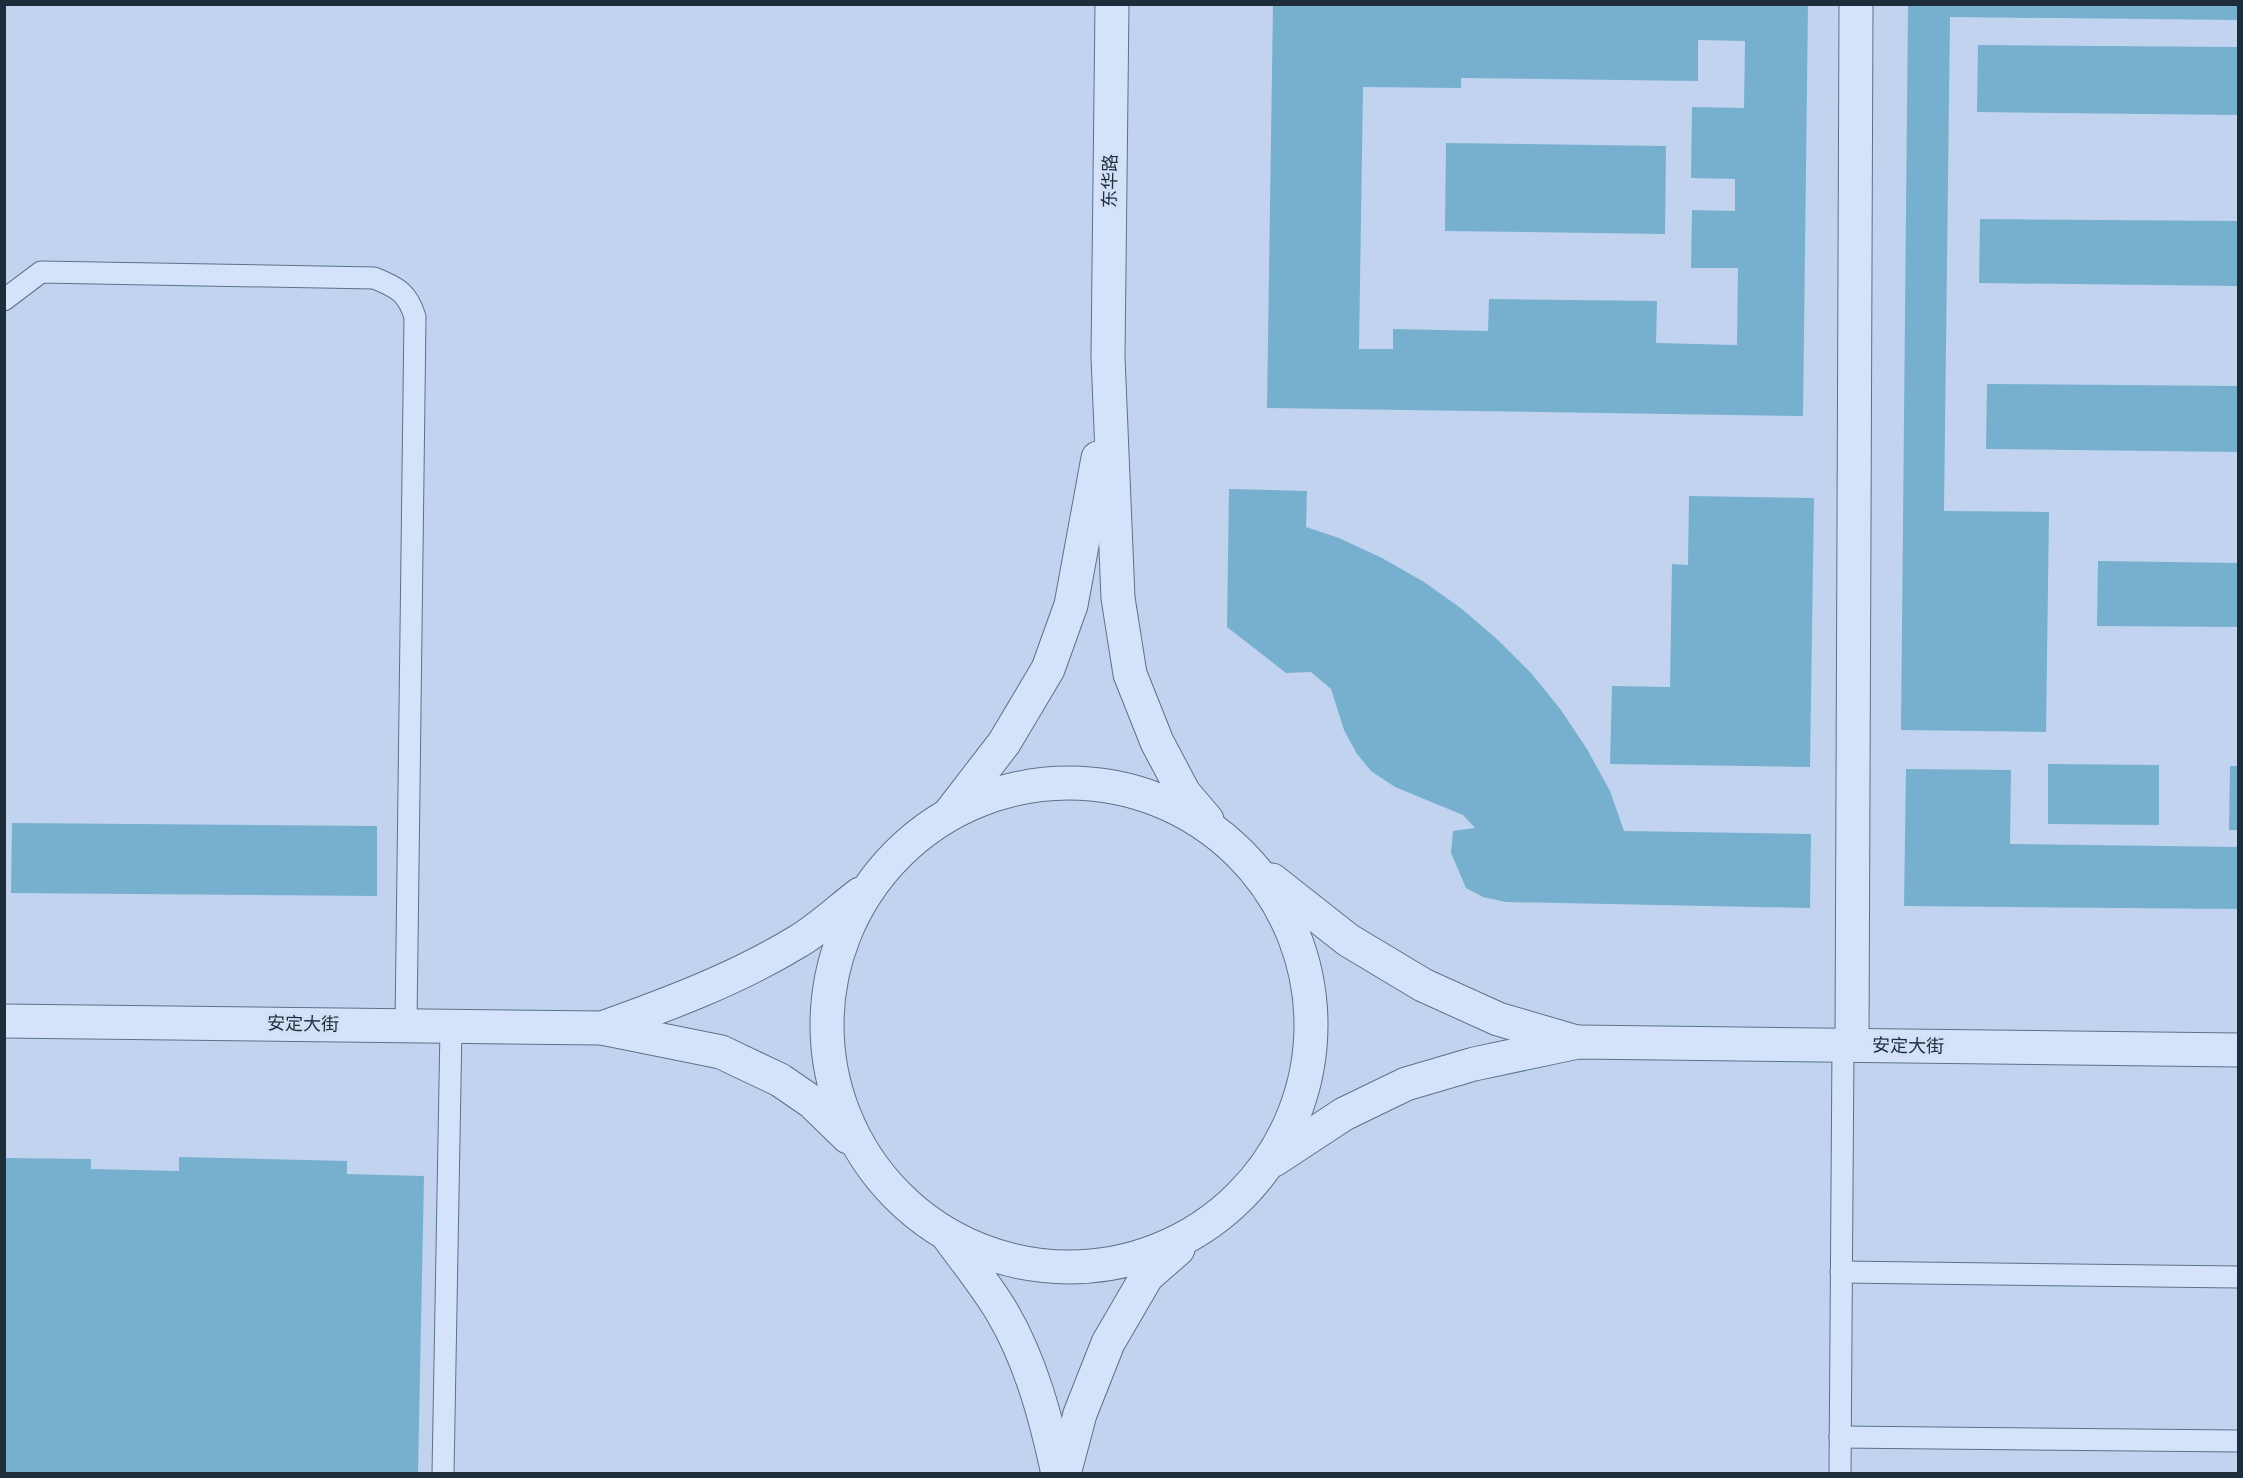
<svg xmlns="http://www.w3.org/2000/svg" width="2243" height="1478" viewBox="0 0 2243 1478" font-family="Bitter,'Noto Sans SC',serif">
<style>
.building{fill:#77b0ce;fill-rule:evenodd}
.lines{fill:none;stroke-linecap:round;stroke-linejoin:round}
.service-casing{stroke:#597389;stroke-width:23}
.minor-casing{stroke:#597389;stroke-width:35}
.tertiary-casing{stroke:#597389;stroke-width:35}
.service{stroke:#d5e3fa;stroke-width:21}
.minor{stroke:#d5e3fa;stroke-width:33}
.tertiary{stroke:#d5e3fa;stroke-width:33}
.labels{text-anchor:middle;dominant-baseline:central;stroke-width:6;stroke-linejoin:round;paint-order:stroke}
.street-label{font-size:18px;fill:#1d2d39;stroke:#d2dff6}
</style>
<rect width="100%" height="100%" fill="#c2d3ef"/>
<g class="building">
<path d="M1273,4H1808L1803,416L1267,408ZM1698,40L1745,41L1744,108L1692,107L1691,178L1735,179V211L1692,210L1691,268H1738L1737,345L1656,343L1657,301L1489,299L1488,331L1393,329V349H1359L1363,87L1461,88V78L1698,81Z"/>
<path d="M1908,4H2238V20L1950,17L1944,511L2049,512L2046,732L1901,730Z"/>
<path d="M1978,45L2238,47V115L1977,112Z"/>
<path d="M1446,143L1666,146L1665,234L1445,231Z"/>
<path d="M1980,219L2238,221V286L1979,283Z"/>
<path d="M1987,384L2238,386V452L1986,449Z"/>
<path d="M1229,489L1307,491L1306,527L1339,538L1382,558L1424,582L1462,609L1498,640L1531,673L1561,710L1587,749L1610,791L1624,831L1811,834L1810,908L1506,902L1483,897L1466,888L1451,853L1453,831L1475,828L1463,815L1395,787L1371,771L1357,754L1344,730L1331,689L1311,672L1286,673L1227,627Z"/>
<path d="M1689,496L1814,498L1810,767L1610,764L1612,686L1670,687L1672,564L1688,565Z"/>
<path d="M2098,561L2238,563V627L2097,626Z"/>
<path d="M2048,764L2159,765V825L2048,824Z"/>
<path d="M2230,766H2238V830H2229Z"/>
<path d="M1906,769L2011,770L2010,844L2238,847V909L1904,906Z"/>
<path d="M12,823L377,826V896L11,893Z"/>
<path d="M179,1157L347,1161V1174L424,1176L418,1474H4V1158L91,1159V1169L179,1171Z"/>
</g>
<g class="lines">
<g class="service-casing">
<g id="service">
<path d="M4,300L41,272L374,278C397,287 408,293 415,317L406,1025"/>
<path d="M1841,1272L2238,1277"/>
<path d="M1840,1437L2238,1441"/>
<path d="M443,1474L451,1027"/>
<path d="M1840,1474L1843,1045"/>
</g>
</g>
<g class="minor-casing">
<path id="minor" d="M1852,1045L1856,4"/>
</g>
<g class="tertiary-casing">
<g id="tertiary">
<path d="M1112,4L1108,357L1118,598L1130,674L1157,742L1184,793L1207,820"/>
<circle cx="1069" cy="1025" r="242"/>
<path d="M950,813L1004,743L1048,669L1071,605L1098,458"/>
<path d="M1272,880L1348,940L1423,985L1498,1019L1573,1041"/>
<path d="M4,1021L602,1028L721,1052L780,1080L812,1102L848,1137"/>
<path d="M602,1028C669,1004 736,979 797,942C819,929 839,910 860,894"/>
<path d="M1274,1160L1344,1114L1406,1084L1474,1064L1578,1042L2238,1050"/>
<path d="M948,1236C966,1261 986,1285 1002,1312C1031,1361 1046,1418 1058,1474"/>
<path d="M1064,1474L1080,1414L1108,1343L1147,1276L1178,1249"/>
</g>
</g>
<use href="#service" class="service"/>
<use href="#minor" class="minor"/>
<use href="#tertiary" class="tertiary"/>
</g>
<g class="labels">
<g class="street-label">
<text transform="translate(1110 181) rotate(-89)">东华路</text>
<text transform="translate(303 1024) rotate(1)">安定大街</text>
<text transform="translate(1908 1046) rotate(1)">安定大街</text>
</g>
</g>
<rect width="2243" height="1478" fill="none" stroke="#1d2d39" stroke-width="12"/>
</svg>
